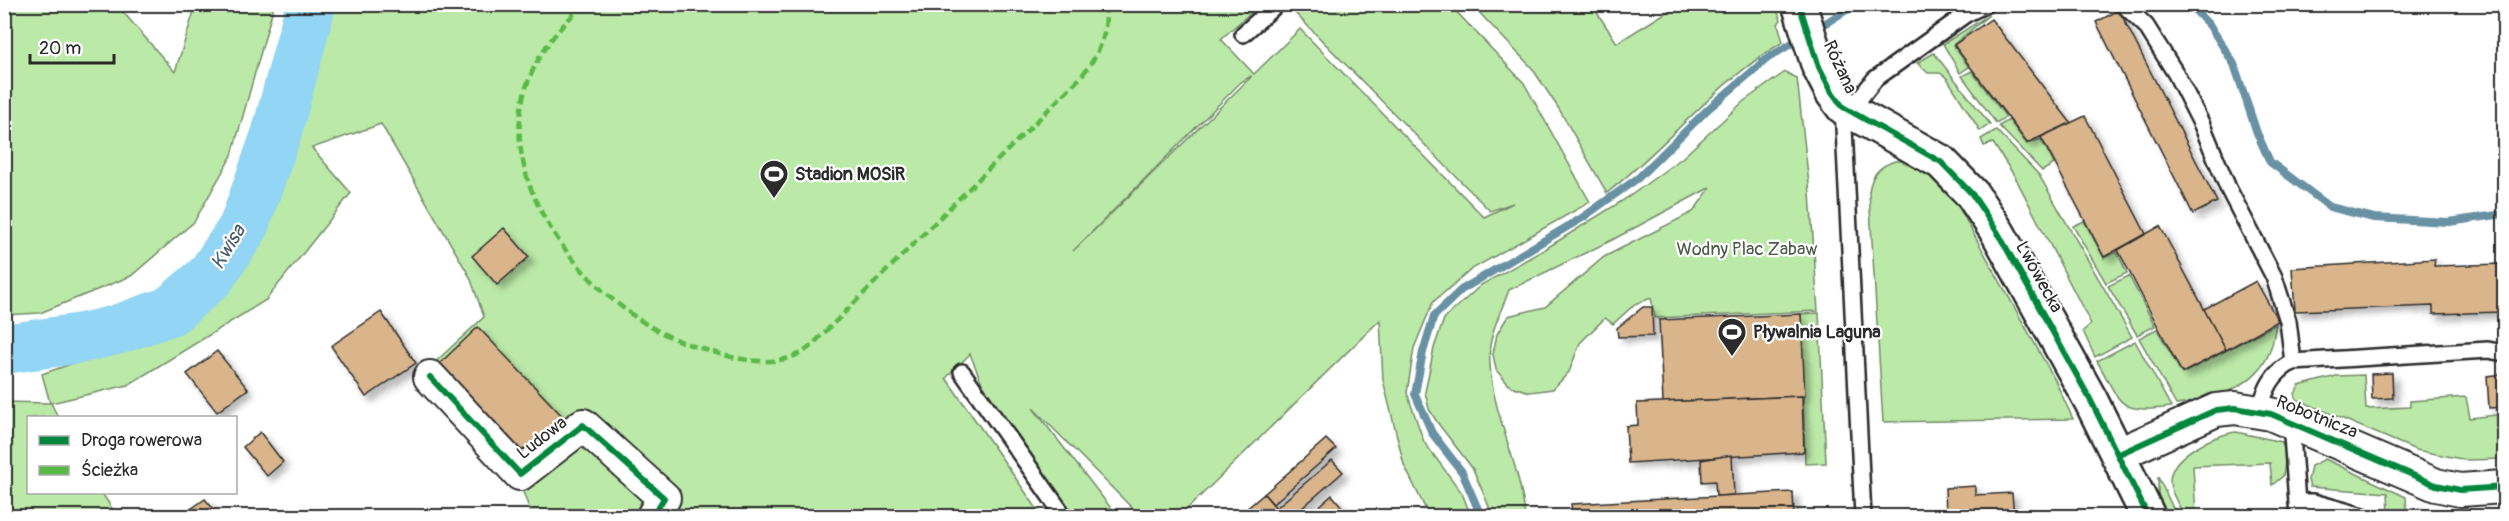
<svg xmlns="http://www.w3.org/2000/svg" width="2509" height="521" viewBox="0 0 2509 521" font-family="Pangolin,sans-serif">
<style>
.green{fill:#bbe9a7;stroke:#738a69;stroke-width:1.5;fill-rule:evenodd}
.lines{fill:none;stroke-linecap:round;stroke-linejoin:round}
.stream{stroke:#6991a4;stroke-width:8}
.river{stroke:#92d5f4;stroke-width:50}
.building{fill:#dab58b;stroke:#2b2b2b;stroke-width:1.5;filter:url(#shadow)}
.service-casing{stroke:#2b2b2b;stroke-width:20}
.minor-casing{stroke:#2b2b2b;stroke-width:36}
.tertiary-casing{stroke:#2b2b2b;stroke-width:38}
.service{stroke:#fff;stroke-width:15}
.minor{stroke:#fff;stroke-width:32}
.tertiary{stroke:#fff;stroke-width:33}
.quiet{stroke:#58b947;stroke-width:4.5;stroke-dasharray:9 4.5;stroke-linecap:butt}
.cycleway-casing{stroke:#fff;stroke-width:10}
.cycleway{stroke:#00873e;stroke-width:6}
.labels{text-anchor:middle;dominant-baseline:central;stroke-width:4.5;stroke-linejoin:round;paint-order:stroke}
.street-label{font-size:18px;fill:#2b2b2b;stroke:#fff}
.poi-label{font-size:18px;font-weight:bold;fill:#2b2b2b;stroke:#fff;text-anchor:start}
.park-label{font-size:18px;fill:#4f5a4a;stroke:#fff}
.water-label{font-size:20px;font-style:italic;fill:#4a5e67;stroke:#fff}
</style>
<defs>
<filter id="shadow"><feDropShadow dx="5.5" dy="5.5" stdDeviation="3" flood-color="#0004"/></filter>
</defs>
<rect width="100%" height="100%" fill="#fff"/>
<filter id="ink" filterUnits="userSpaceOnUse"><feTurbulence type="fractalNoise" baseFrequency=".0167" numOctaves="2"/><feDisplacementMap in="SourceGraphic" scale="12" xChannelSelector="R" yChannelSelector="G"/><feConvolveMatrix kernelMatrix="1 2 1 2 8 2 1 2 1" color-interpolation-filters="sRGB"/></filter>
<g filter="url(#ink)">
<g class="green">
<path d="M5,4L117,5L175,72L196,5H274L232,155L194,222L131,276L40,313L5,315Z"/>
<path d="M329,5H1259L1221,39L1254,74L1300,29L1484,217L1513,203L1490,211L1295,13L1297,7L1303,5H1450L1524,83L1590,202L1472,269L1433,302L1414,348L1407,393L1424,442L1462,493L1471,516H1429L1404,465L1383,380L1380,320L1180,516H1140L1033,408L1117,516H1073L988,398L970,354L946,378L1042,516H532L522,489L419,377L484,317L470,277L381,124L312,148L351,193L266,300L128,385L51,403L58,417L28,418V492L102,493L117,516H5V402L50,403L42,374L120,347L187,317L246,263ZM1251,76V77L1073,251L1241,82Z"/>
<path d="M1472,5H1592L1617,43L1678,5H1775L1781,20L1778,24L1783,42C1716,82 1668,145 1607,193L1559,109L1532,68Z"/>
<path d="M1989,15L1953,45L1969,67L1960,73L1943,44Z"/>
<path d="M1934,53L1990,124L1980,131L1947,78L1940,73H1928L1917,63Z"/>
<path d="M1972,71L2006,117L1996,123L1962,76Z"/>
<path d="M1785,72L1797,78L1810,193L1818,311L1655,318L1651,298L1635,304L1613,324L1605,318L1580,343L1569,372L1553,389L1530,392L1510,386L1496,370L1493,354L1497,334L1508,316L1545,307L1604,257L1693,212L1711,187L1612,240L1509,290C1503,307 1492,328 1490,346C1486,404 1520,459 1525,516H1493L1473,469L1437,422L1429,409L1425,392L1434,348L1444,319L1481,285L1542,251L1630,196L1682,158L1744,101Z"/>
<path d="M2009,120L2027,144L2041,139L2054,164L2042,171L1999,126Z"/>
<path d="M1996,130L2039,175L2132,337L2095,357L2083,331L2091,324L2015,177L1993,143L1984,146L1981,139Z"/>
<path d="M1895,161H1907L1928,172L1953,197L2055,380L2073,419L1883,422L1869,192C1871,175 1879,166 1895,161Z"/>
<path d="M2084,221L2104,258L2117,252L2127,273L2106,283L2073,226Z"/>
<path d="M2129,276L2155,326L2137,335L2108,286Z"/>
<path d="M1819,313L1826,463L1805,464L1801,314Z"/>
<path d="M2276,324C2274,332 2274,340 2271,347C2260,387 2212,400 2176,405L2139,338L2157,329L2182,374Z"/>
<path d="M2135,341L2171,407C2116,414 2122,404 2097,361Z"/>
<path d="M2364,375L2366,409L2410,407V401L2466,397L2470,418L2504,414V459L2467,460L2416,450L2296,399L2295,394L2299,386L2336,376Z"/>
<path d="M2236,432L2282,442L2286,455L2283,476L2272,485L2270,463L2193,466L2196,516H2185C2180,507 2170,493 2170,482C2169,455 2214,435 2236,432Z"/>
<path d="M2325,459L2406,497L2407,516H2389L2388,493L2310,487L2308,480L2311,466Z"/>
<path d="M2158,477L2177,516H2169L2158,496Z"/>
</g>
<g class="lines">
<g class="stream">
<path d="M2189,4L2210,26L2234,64L2257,133L2270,162L2330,207L2374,218L2449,222L2504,214"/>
<path d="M1813,31L1856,4"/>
<path d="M1481,516L1462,472L1432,433L1415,394L1423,352L1434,316L1461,290L1582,218L1638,178L1708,109L1768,58L1802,37"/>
</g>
<path class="river" d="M4,349L82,338L116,330L170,311L210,277L243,228L276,135L311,4"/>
</g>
<g class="building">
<path d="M2119,10L2217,202L2193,214L2096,22Z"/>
<path d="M1991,19L2071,123L2027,143L1954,45Z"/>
<path d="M2085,116L2146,234L2104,257L2041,137Z"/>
<path d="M2160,226L2226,350L2182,373L2118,250Z"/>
<path d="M504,228L529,257L497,285L472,256Z"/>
<path d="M2435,259L2434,266L2504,264V312L2433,314V306L2295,311L2292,268Z"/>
<path d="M2256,281L2278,321L2226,350L2204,309Z"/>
<path d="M1643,307H1652L1653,336L1618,337L1617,328Z"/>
<path d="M381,312L416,363L366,397L331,346Z"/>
<path d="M1801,314L1805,396L1663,402L1659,320Z"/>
<path d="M478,327L567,421L527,459L438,365Z"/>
<path d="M217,351L248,389L217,412L187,374Z"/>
<path d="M2392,373L2393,398L2372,399L2371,374Z"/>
<path d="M2504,374V407L2489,408L2487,376Z"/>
<path d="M1802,396L1804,452L1628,463L1626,426L1638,425L1637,403Z"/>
<path d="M260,432L283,462L267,476L243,447Z"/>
<path d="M1326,439L1336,449L1273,504L1264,494Z"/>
<path d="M1732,455L1734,495L1716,496L1715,481L1702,482L1701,460Z"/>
<path d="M1332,460L1343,472L1293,516H1283L1276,508Z"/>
<path d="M1975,486V495L2012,493L2014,516H1946L1945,488Z"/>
<path d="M1793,492L1794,516H1572L1571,504Z"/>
<path d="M1264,494L1276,508L1283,516H1250L1244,511Z"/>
<path d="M1332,495L1342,507L1331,516H1308Z"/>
<path d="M205,499L219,516H181Z"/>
<path d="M2478,514V516H2445Z"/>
</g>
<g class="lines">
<g class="service-casing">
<g id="service">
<path d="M2123,4L2146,26L2176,74L2202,125L2228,188L2274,277L2288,321L2293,362"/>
<path d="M1243,34L1277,4"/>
<path d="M1843,107L1863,516"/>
<path d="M1849,112L1875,79L1966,14L1986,4"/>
<path d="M962,372L1064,516"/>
<path d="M2259,410C2266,389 2272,372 2293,362L2488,350L2504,353"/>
<path d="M2291,422L2298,516"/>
<path d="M2297,502H2313L2363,516"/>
</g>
</g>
<g class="minor-casing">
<g id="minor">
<path d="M430,377L520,474L583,425L664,498L653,516"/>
<path d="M2119,454L2216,410L2235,408L2271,414L2436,485L2460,490L2504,487"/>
</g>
</g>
<g class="tertiary-casing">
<path id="tertiary" d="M1799,4L1819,67L1832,92L1843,107L1941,162L1972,194L1998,233L2091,401L2148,516"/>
</g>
<use href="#service" class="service"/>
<use href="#minor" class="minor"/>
<use href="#tertiary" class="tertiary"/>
<path class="quiet" d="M584,4C561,26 542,47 530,77C491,170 568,274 643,322C664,336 686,344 710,351C737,360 773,367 799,354C806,351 812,345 817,340L1078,80C1098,57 1109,35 1105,4"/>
<g class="cycleway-casing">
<g id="cycleway">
<path d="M1799,4L1819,67L1832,92L1843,107L1941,162L1972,194L1998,233L2091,401L2148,516"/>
<path d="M430,377L520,474L583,425L664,498L653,516"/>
<path d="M2119,454L2216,410L2235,408L2271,414L2436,485L2460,490L2504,487"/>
</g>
</g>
<use href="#cycleway" class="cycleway"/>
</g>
</g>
<defs>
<g id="stadium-pin" transform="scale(1.5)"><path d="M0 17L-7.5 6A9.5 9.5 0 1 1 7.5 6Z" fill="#2b2b2b" stroke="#fff"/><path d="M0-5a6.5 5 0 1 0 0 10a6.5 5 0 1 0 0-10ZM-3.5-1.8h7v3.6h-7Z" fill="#fff"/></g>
</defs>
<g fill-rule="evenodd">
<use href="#stadium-pin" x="774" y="174"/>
<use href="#stadium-pin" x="1732" y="332"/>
</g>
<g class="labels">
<g class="street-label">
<text transform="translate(1840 67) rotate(65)">Różana</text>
<text transform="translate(2039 277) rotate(61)">Lwówecka</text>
<text transform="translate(2317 417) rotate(22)">Robotnicza</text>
<text transform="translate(542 438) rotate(-38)">Ludowa</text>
</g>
<g class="poi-label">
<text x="795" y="174">Stadion MOSiR</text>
<text x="1753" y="332">Pływalnia Laguna</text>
</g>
<g class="park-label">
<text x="1747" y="249">Wodny Plac Zabaw</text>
</g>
<g class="water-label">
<text transform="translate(228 247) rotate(-59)">Kwisa</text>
</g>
</g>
<rect width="2509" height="521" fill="none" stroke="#fff" stroke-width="24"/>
<rect x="12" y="12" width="2485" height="497" fill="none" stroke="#2b2b2b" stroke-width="2" filter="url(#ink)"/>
<rect x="27" y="416" width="210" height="78" fill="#ffffff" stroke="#aaaaaa" stroke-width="1.5"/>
<rect x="39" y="436" width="30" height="9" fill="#00873e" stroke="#aaaaaa" stroke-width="1.5"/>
<text x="81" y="446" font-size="18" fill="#2b2b2b">Droga rowerowa</text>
<rect x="39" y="466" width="30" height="9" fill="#58b947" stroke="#aaaaaa" stroke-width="1.5"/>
<text x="81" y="476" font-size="18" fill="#2b2b2b">Ścieżka</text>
<path d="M30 54v9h84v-9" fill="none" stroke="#2b2b2b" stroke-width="3"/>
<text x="39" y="54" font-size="18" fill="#2b2b2b" stroke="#ffffff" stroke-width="4.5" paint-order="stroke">20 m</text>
</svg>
